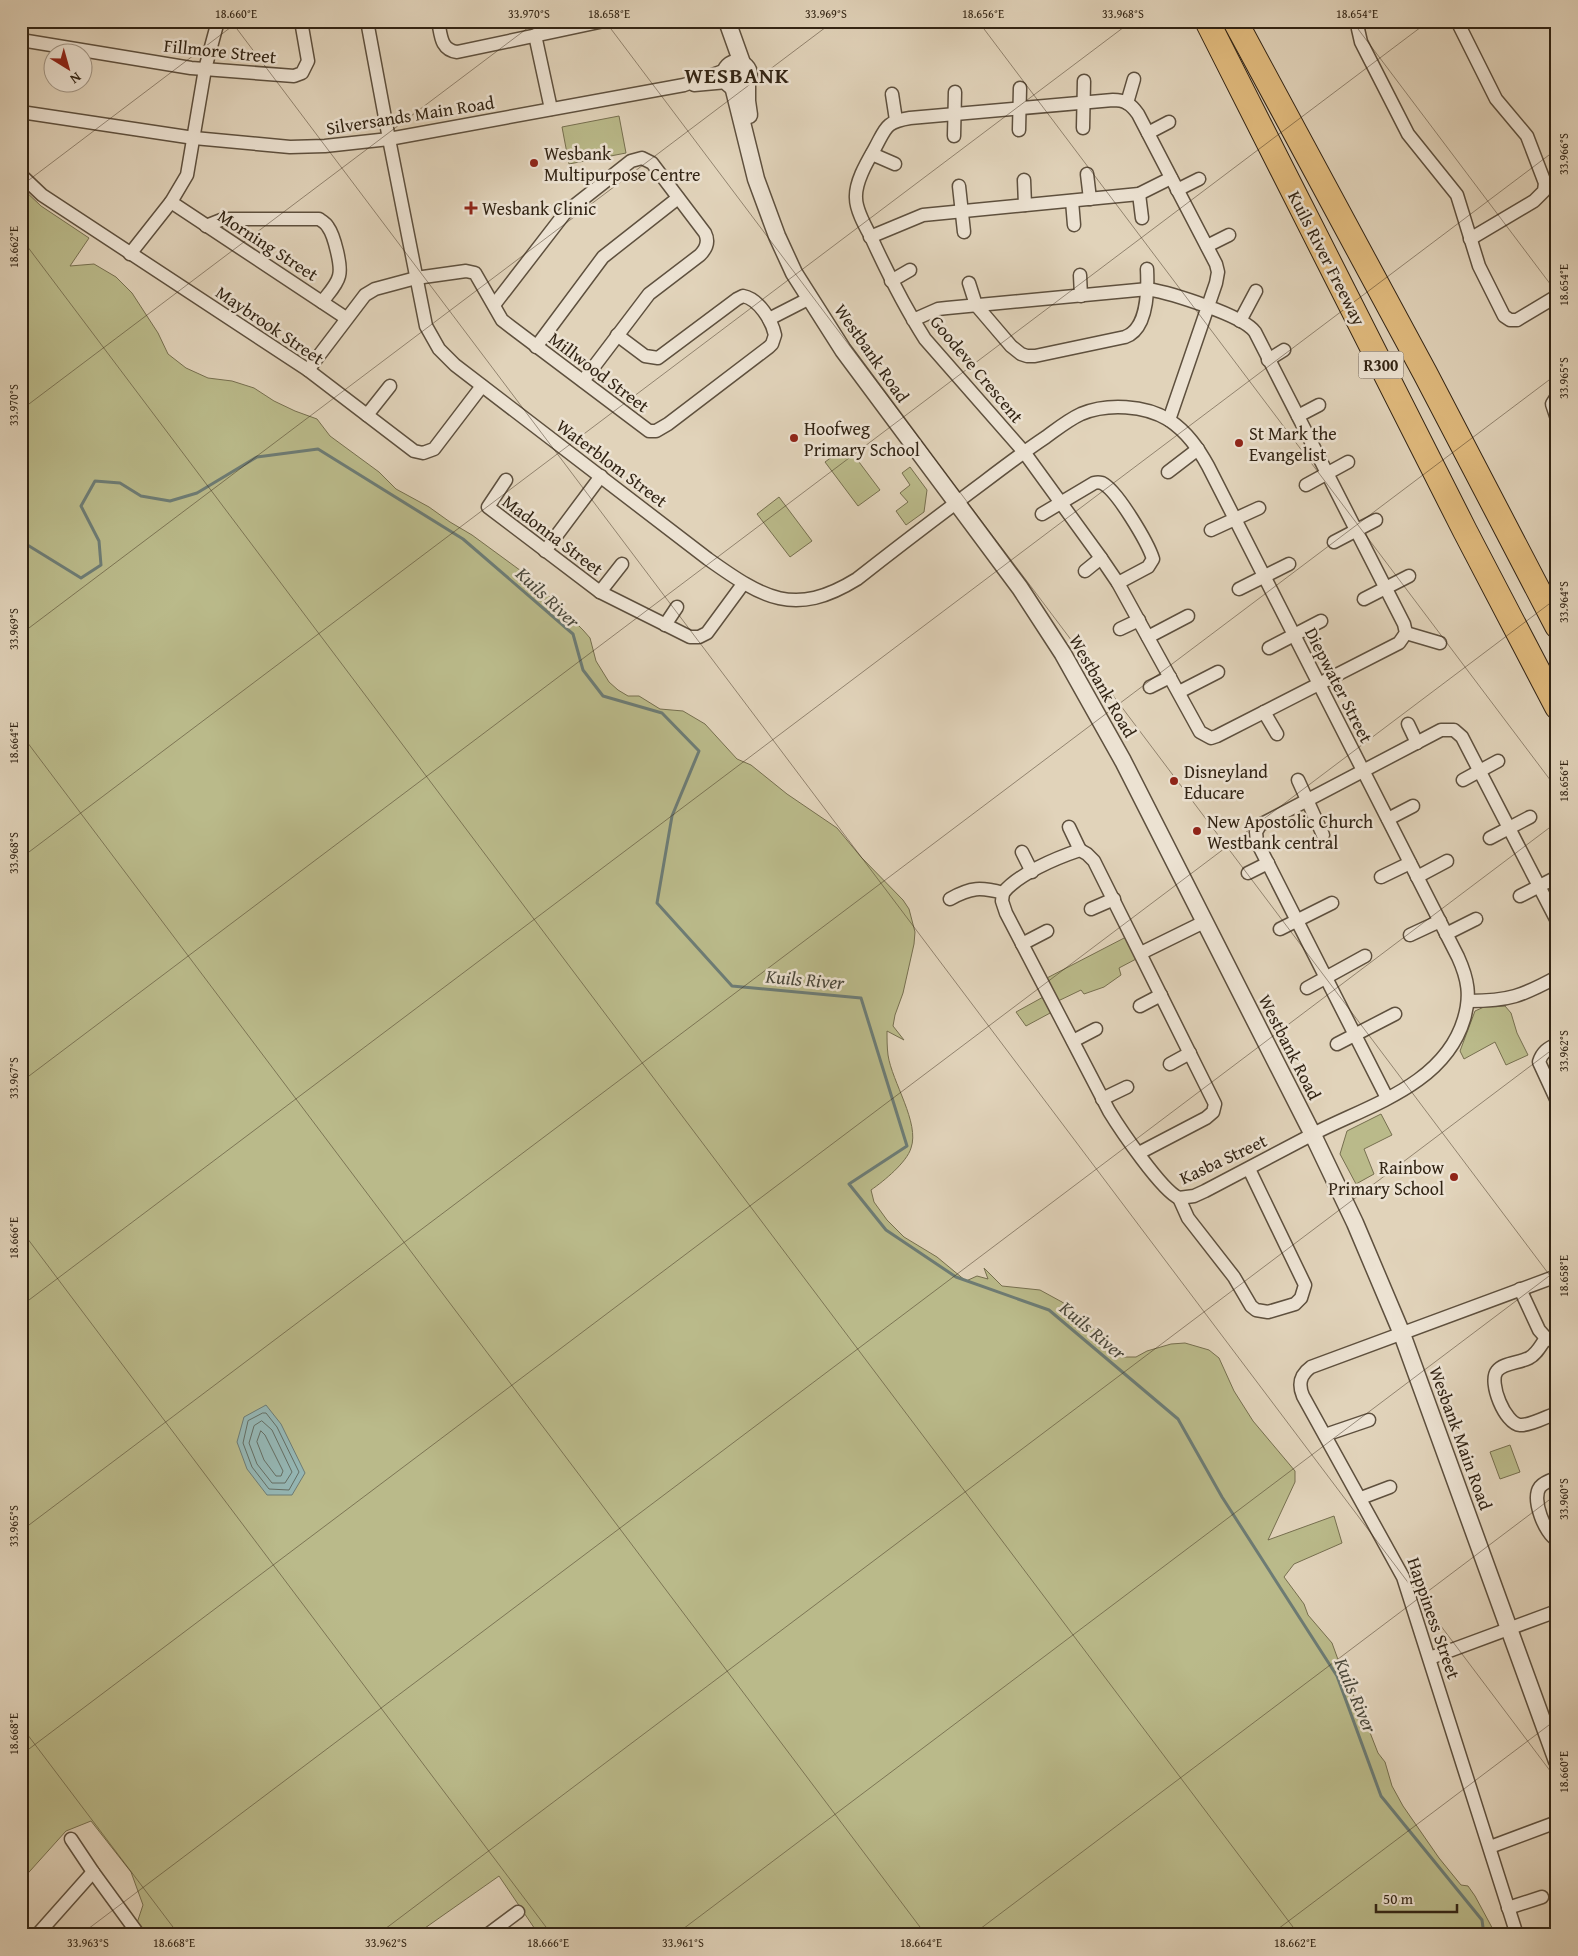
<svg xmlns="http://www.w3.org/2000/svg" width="1578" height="1956" viewBox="0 0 1578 1956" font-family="'Gentium Book Plus',serif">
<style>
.green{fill:#baba8a;stroke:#766f4f}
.water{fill:#95b7b5;stroke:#6d7c75}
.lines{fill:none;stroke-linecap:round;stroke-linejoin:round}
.shore{stroke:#646e64;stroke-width:1}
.stream{stroke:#6d7c75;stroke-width:3}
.minor-casing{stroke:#5e503e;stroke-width:15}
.tertiary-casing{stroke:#5e503e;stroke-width:19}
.motorway-casing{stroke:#322414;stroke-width:26}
.minor{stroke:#ece2d2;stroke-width:12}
.tertiary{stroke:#ece2d2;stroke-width:16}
.motorway{stroke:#e0ba7d;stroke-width:24}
.ticks{fill:none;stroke:#322414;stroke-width:1;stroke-opacity:0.45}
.poi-dot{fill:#8f2418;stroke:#ece2d2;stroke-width:2}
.labels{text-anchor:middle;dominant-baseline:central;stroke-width:5;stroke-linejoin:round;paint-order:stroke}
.shield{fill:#ece2d2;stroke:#6a5d4d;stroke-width:1}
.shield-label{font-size:16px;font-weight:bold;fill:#322414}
.street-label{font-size:18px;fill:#322414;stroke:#ece2d2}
.poi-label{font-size:18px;fill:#322414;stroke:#ece2d2;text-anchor:start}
.water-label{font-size:19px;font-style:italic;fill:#4b493c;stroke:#ece2d2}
.district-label{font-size:22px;font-weight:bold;letter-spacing:1px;fill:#322414;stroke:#ece2d2}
.neatline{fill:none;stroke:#322414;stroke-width:2}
.ticks-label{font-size:12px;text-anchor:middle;fill:#322414}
</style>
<rect width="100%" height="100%" fill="#e1d3ba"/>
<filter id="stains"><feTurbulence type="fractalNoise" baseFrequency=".004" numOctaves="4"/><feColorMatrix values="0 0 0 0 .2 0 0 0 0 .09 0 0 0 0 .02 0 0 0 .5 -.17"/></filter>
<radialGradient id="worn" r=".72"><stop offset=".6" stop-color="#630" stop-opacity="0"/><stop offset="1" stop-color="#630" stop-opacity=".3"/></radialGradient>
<g class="green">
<path d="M619,116L626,153L569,164L562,127Z"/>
<path d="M21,187L41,206L89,238L70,266L94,264L116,277L132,293L158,333L168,354L186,368L208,378L232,381L254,388L274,401L295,411L317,419L330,436L379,472L396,489L429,507L450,522L472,535L532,579L583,630L590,638L596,661L609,682L618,690L628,696H639L660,709L683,711L705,724L737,759L751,765L787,794L837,828L861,857L903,900L909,909L915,932L914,944L903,993L895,1015L893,1026L904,1040L887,1031C887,1039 887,1047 888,1055C892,1082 920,1123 911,1148C907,1162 884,1181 871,1190L874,1202L887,1220L904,1237L937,1257L966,1281L977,1276L988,1279L984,1268L1002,1286L1040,1290L1062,1302L1082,1316L1098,1333L1112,1352L1124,1357H1136L1147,1351L1171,1344L1185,1343L1209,1350L1219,1358L1234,1391L1253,1421L1295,1471V1482L1268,1540L1334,1516L1342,1543L1294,1564L1284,1577L1304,1604L1308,1615L1332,1643L1340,1665L1369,1730L1378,1753L1385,1762L1392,1786L1403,1806L1439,1858L1461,1885L1468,1886L1475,1896L1496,1935H539L499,1876L415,1935H147L137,1923L143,1905L131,1872L91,1821L66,1831L21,1881Z"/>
<path d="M847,446L880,490L858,506L825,462Z"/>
<path d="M910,467L927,490L924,512L906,525L896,511L908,502L900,493L910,485L902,473Z"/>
<path d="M779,497L812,541L790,557L757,514Z"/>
<path d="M1128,936L1138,958L1119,968L1121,975L1104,987L1084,994L1081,990L1056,1002L1045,979Z"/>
<path d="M1045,996L1052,1012L1026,1026L1016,1012Z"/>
<path d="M1505,1006L1511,1013L1517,1033L1528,1055L1506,1065L1495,1042L1464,1059L1460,1051L1475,1011L1484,1007Z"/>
<path d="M1381,1114L1392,1135L1364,1149L1374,1174L1356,1184L1340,1154L1347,1131Z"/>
<path d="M1510,1445L1520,1472L1500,1479L1490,1452Z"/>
</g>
<path class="water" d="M266,1405L281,1424L305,1473L292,1495H267L247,1469L237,1442L244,1417Z"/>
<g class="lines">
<g class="shore">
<path d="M263,1413H266L277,1427L299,1472L289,1490L269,1489L252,1467L243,1443L248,1421Z"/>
<path d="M262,1421L272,1430L292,1472L285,1483H272L257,1464L249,1443L254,1426Z"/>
<path d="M261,1431L265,1435L283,1471L281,1476H276L264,1460L257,1442Z"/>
</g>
<path class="stream" d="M21,541L81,578L101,565L99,541L81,506L95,481L120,483L141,496L170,501L197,493L257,457L318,449L463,539L573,634L583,670L603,696L662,713L699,751L672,816L657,903L732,986L861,998L907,1146L849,1184L886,1230L956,1277L1049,1310L1178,1419L1222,1497L1337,1676L1381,1796L1482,1920L1484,1935"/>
<g class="minor-casing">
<g id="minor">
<path d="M367,21L389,139L426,326L439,349L455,365L708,559C763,598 794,618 857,579C899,546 941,514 984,482C1005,466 1025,451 1046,437C1057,429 1068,420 1081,414C1107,403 1145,405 1169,420C1187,432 1198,448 1208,466L1458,957C1468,979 1471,996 1464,1019C1445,1083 1373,1104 1319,1131C1281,1151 1243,1171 1205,1191L1194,1196L1179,1198C1162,1191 1120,1129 1109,1111L1006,913L1002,901L1003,893C981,887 971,887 950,899"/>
<path d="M438,21C441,34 440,50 457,52L604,21"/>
<path d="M1361,21L1358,29L1361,42L1408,134L1457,195L1479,266L1504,316L1510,320H1517L1557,296"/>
<path d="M1457,21L1496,99L1527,136L1545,183L1544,191L1534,201L1470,239"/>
<path d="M535,35L551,109"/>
<path d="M21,40L191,68L294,76L302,73L308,61L301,21"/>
<path d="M694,85L727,82"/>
<path d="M892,94L896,120"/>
<path d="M1127,103L1134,79"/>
<path d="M21,112L194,138L290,147L325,146L389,139L684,85L726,70"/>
<path d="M1083,128L1084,81"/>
<path d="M1019,130L1020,88"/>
<path d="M1148,133L1169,122"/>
<path d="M954,136L955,92"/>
<path d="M872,154L895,164"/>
<path d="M1087,174L1090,199"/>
<path d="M21,175L42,195L308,370L414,451L423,453L434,449L482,386"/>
<path d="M1024,180L1025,205"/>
<path d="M959,186L964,232"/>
<path d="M1177,190L1199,179"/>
<path d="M1139,194L1142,218"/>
<path d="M1072,201L1074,225"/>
<path d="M171,202L346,318"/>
<path d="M206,226L221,220L229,219H319C322,221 326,223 328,227C334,235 342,266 339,276C337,285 328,294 322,302"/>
<path d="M870,237L923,215L1139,194L1171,178"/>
<path d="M1207,246L1229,235"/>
<path d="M130,254L171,202L187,175L205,69L218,21"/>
<path d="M1080,275L1081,296"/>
<path d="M891,281L910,270"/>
<path d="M969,283L976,305L1011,346L1021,354L1027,356H1035L1125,337C1148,329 1148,289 1147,269"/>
<path d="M494,305L565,213L631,161L642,158L652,163L705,233C709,241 707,248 700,255L649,294L583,381"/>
<path d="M769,319L810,298"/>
<path d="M913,320L938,309L947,308L1148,289C1170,293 1243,315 1255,332L1404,624L1406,633L1399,643L1217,736L1211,738L1200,732L1118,583L1101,558L1024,452L925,339C904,306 887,272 871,237C865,226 856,210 856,198C855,182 867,162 875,148C886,128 885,122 910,118L1113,100C1125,100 1131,104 1138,114L1216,264L1218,272L1216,283L1169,420"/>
<path d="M1240,321L1256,291"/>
<path d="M536,347L603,257L678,198"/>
<path d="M1268,360L1284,350"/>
<path d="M308,370L365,295L375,289L416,278L466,271L475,273L502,320L511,327L649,431H656L668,424L769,347L772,344L775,335C772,321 759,299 743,296L737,299L658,358L645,356L617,335"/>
<path d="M1557,396L1552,404L1557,419"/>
<path d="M367,415L390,386"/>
<path d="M1298,416L1319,405"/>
<path d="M1168,472L1198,449"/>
<path d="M506,480L488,507L600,592L690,637H699L707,633L743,584"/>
<path d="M1306,485L1348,462"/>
<path d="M1042,514L1094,483C1098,482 1098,482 1102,483C1117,490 1148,543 1153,559L1148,567L1118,583"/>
<path d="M1211,530L1259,508"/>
<path d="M1334,542L1376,520"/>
<path d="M545,551L601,476"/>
<path d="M1085,571L1101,558"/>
<path d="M1239,589L1289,564"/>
<path d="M600,592L622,564"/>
<path d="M1364,599L1409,576"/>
<path d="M665,625L677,607"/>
<path d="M1120,629L1139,620"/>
<path d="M1406,633L1440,643"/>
<path d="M1148,637L1188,616"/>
<path d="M1269,648L1321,621"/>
<path d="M1150,687L1170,677"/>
<path d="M1179,692L1218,672"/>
<path d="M1264,712L1277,734"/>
<path d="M1408,724L1417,743"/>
<path d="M1298,780L1323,835"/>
<path d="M1463,780L1498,761"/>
<path d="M1388,819L1413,806"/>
<path d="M1069,827L1080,850"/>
<path d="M1490,838L1530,817"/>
<path d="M1022,852L1032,872"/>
<path d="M1248,873L1268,863"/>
<path d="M1381,877L1410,863"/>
<path d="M1417,877L1447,861"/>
<path d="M1003,893C1018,874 1056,858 1080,850L1087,854L1094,861L1215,1104L1213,1112L1206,1118L1139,1153"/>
<path d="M1520,896L1557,877"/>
<path d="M1091,909L1114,899"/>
<path d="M1280,929L1332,903"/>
<path d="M1446,934L1476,919"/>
<path d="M1410,935L1440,921"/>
<path d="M1022,944L1047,931"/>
<path d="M1141,953L1204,922"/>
<path d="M1307,988L1365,956"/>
<path d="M1469,1001C1509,1001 1522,996 1557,977"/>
<path d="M1140,1006L1161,995"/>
<path d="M1073,1041L1096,1029"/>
<path d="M1337,1044L1395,1014"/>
<path d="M1557,1044C1548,1048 1542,1052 1539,1062L1557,1101"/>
<path d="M1170,1064L1190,1053"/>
<path d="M1387,1098L1257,842L1256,832L1260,825L1441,730H1454L1462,737L1557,921"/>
<path d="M1102,1099L1127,1087"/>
<path d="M1179,1198L1188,1218L1234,1277L1251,1306L1256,1310L1268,1312L1295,1304L1301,1298L1305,1285L1249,1169"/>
<path d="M1520,1289L1539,1330L1547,1339L1557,1342"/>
<path d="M1546,1338C1541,1345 1537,1354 1529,1358C1519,1363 1503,1363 1497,1371C1488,1382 1505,1424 1520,1425C1529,1426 1548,1416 1557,1413"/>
<path d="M1325,1435L1369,1420"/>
<path d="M1557,1478C1551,1480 1544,1482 1540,1487C1531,1499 1545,1534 1557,1540"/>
<path d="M1361,1498L1390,1487"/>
<path d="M1430,1658L1557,1611"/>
<path d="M71,1839L93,1872L139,1935"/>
<path d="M1490,1847L1557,1822"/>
<path d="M1508,1908L1542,1897"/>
<path d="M37,1935L93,1872"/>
<path d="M487,1935L518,1912"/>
<path d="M1517,1935L1403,1577L1303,1396C1298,1384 1300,1375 1311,1367L1557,1276"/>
</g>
</g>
<g class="tertiary-casing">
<g id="tertiary">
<path d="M727,21L742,63"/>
<circle cx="737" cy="75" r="12"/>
<path d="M747,82V101L749,115"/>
<path d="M733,86L756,179L777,236L794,273L843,350L1020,588L1063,654L1123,761L1313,1135L1355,1223L1402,1334L1557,1761"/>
</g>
</g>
<g class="motorway-casing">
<g id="motorway">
<path d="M1207,21L1465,531L1557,707"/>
<path d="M1235,21L1425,373L1557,626"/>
</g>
</g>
<use href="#minor" class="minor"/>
<use href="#tertiary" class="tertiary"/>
<use href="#motorway" class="motorway"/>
</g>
<path class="ticks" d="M231,21L1557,1780M605,21L1557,1285M978,21L1557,789M1352,21L1557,293M21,186L239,21M21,238L1299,1935M21,410L537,21M21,634L834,21M21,734L926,1935M21,858L1132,21M21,1082L1429,21M21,1230L552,1935M21,1306L1557,149M21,1531L1557,374M21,1726L179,1935M21,1755L1557,598M80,1935L1557,822M377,1935L1557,1046M675,1935L1557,1270M972,1935L1557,1494M1270,1935L1557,1719"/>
<g class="poi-dot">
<circle cx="534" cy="163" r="5"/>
<path d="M468.5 200.5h5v5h5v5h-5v5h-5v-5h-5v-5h5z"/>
<circle cx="794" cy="438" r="5"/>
<circle cx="1239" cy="443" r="5"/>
<circle cx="1174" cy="781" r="5"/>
<circle cx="1197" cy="831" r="5"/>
<circle cx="1454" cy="1177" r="5"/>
</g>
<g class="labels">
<rect class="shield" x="1358.5" y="351.5" width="45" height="27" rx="4"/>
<g class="shield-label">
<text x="1381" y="365">R300</text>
</g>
<g class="street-label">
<text transform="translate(220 51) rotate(6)">Fillmore Street</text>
<text transform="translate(410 115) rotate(-9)">Silversands Main Road</text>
<text transform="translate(268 245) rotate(33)">Morning Street</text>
<text transform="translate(1327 258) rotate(63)">Kuils River Freeway</text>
<text transform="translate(270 325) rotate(34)">Maybrook Street</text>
<text transform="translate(872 353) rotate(55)">Westbank Road</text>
<text transform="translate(977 369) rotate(50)">Goodeve Crescent</text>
<text transform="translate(599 372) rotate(37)">Millwood Street</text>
<text transform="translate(612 463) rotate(37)">Waterblom Street</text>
<text transform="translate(553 535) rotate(37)">Madonna Street</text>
<text transform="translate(1339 685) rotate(63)">Diepwater Street</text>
<text transform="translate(1103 686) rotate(60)">Westbank Road</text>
<text transform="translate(1290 1047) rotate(63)">Westbank Road</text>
<text transform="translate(1223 1159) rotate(-25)">Kasba Street</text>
<text transform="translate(1461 1438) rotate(70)">Wesbank Main Road</text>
<text transform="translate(1434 1618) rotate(71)">Happiness Street</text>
</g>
<g class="poi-label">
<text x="544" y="153">Wesbank<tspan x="544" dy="21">Multipurpose Centre</tspan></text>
<text x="482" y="208">Wesbank Clinic</text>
<text x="804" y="428">Hoofweg<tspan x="804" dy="21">Primary School</tspan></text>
<text x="1249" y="433">St Mark the<tspan x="1249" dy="21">Evangelist</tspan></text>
<text x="1184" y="771">Disneyland<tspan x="1184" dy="21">Educare</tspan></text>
<text x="1207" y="821">New Apostolic Church<tspan x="1207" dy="21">Westbank central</tspan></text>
<text x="1444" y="1167" text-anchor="end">Rainbow<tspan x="1444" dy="21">Primary School</tspan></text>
</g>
<g class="water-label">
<text transform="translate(548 597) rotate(43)">Kuils River</text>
<text transform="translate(805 979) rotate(5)">Kuils River</text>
<text transform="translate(1093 1330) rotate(40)">Kuils River</text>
<text transform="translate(1356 1695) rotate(67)">Kuils River</text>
</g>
<g class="district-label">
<text x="737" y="75">WESBANK</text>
</g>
</g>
<rect width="1578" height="1956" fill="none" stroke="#e1d3ba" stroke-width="55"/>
<g transform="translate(68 68) rotate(143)"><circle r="24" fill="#ece2d2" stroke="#a29686"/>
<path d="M0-4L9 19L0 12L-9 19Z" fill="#8f2418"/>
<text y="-8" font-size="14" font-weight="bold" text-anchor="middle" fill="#322414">N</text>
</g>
<path d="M1376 1904v8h81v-8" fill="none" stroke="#322414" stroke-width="2.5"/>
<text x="1383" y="1904" font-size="15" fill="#322414" stroke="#ece2d2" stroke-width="4" paint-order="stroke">50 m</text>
<rect x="28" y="28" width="1522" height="1900" class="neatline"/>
<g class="ticks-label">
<text x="236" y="18">18.660°E</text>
<text x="529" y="18">33.970°S</text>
<text x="609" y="18">18.658°E</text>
<text x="826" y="18">33.969°S</text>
<text x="983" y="18">18.656°E</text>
<text x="1123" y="18">33.968°S</text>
<text x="1357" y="18">18.654°E</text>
<text transform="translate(1564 154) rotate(-90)" y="4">33.966°S</text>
<text transform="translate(14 247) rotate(-90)" y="4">18.662°E</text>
<text transform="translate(1564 285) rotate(-90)" y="4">18.654°E</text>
<text transform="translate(1564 378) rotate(-90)" y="4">33.965°S</text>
<text transform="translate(14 405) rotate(-90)" y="4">33.970°S</text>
<text transform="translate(1564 602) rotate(-90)" y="4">33.964°S</text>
<text transform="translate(14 629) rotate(-90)" y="4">33.969°S</text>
<text transform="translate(14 743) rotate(-90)" y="4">18.664°E</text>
<text transform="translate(1564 781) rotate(-90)" y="4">18.656°E</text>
<text transform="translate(14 853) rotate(-90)" y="4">33.968°S</text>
<text transform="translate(1564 1051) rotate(-90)" y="4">33.962°S</text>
<text transform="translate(14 1078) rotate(-90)" y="4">33.967°S</text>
<text transform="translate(14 1238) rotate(-90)" y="4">18.666°E</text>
<text transform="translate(1564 1276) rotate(-90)" y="4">18.658°E</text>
<text transform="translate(1564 1499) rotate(-90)" y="4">33.960°S</text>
<text transform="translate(14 1526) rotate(-90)" y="4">33.965°S</text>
<text transform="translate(14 1734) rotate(-90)" y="4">18.668°E</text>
<text transform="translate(1564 1772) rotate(-90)" y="4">18.660°E</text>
<text x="88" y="1947">33.963°S</text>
<text x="174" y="1947">18.668°E</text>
<text x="386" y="1947">33.962°S</text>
<text x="548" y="1947">18.666°E</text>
<text x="683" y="1947">33.961°S</text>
<text x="921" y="1947">18.664°E</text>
<text x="1295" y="1947">18.662°E</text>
</g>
<rect width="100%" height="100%" filter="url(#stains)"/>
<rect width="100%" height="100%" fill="url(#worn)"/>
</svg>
